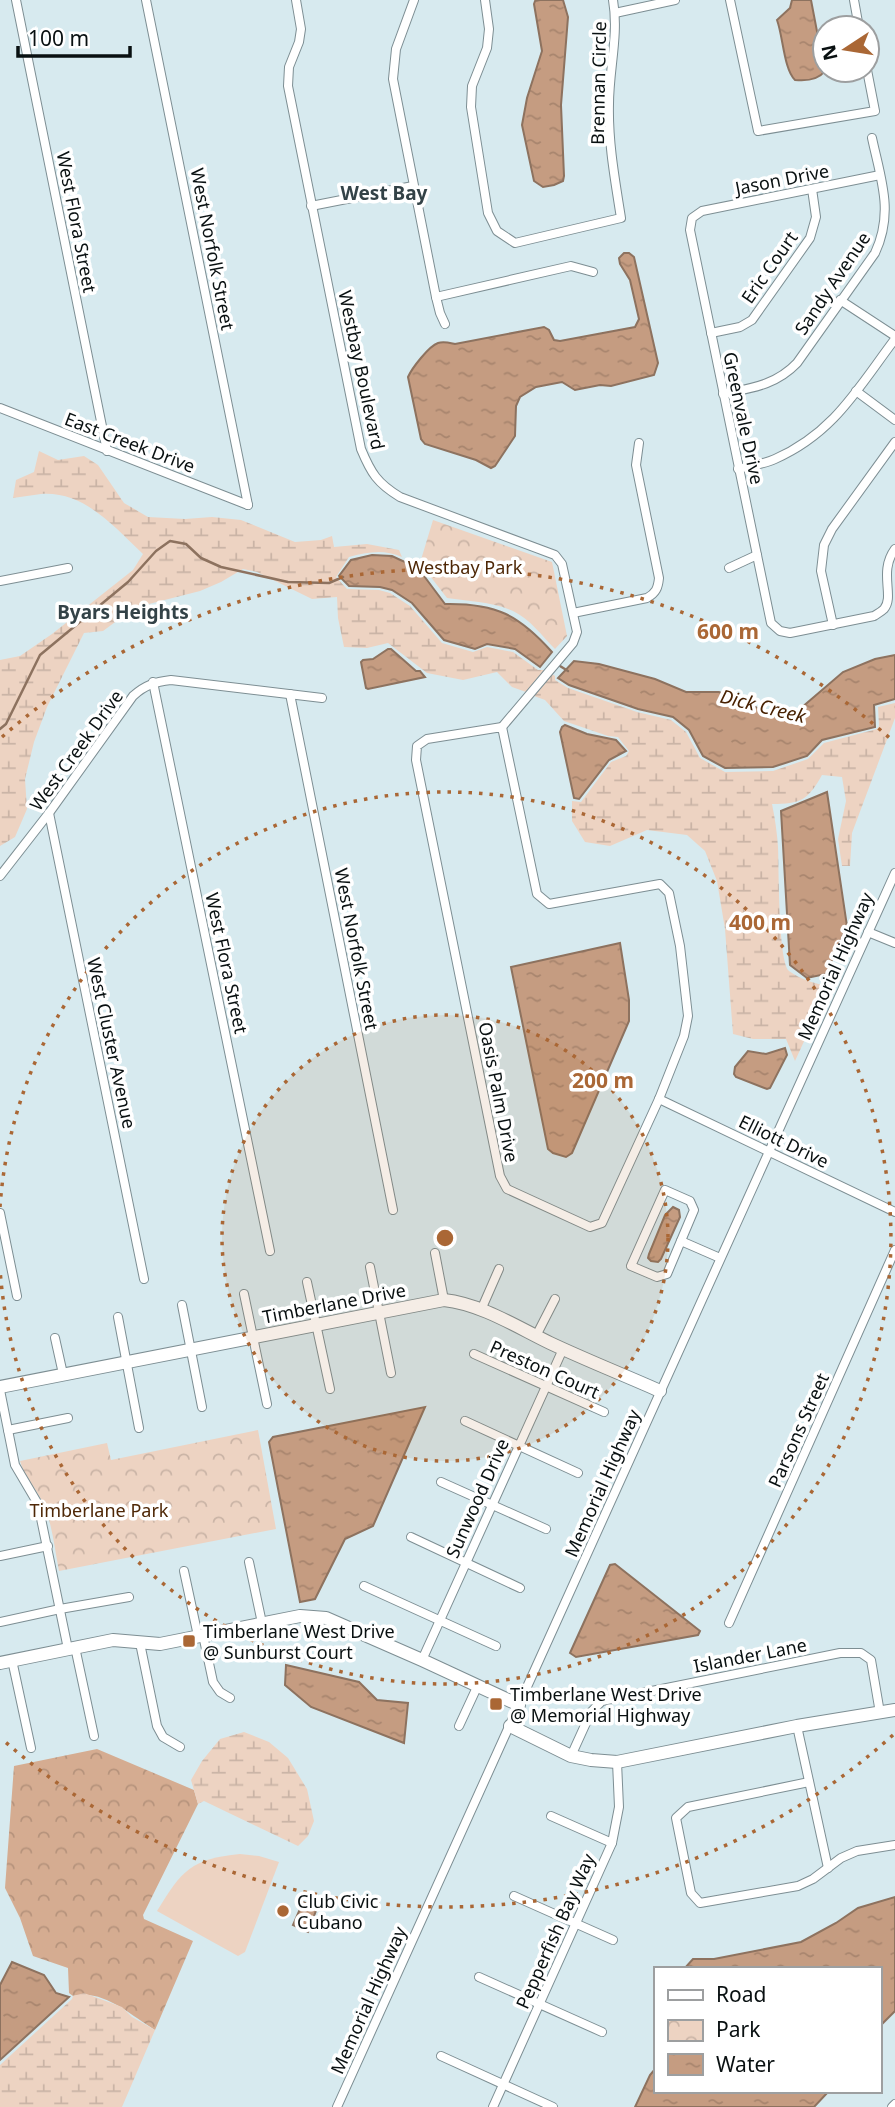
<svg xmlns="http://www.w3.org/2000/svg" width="895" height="2107" viewBox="0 0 895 2107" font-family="'Noto Sans',sans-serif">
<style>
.forest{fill:url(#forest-crowns)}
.wetland{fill:url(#wetland-marsh)}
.park{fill:url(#park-crowns)}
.pitch{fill:#edd3c2}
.water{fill:url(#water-ripples);stroke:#8d725f;stroke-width:2}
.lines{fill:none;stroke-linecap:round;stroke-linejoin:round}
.stream{stroke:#8d725f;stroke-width:2.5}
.street-casing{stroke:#7d8e93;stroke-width:10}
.secondary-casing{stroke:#7d8e93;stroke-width:14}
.street{stroke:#fff;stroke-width:8}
.secondary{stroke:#fff;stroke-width:12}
.ring{fill:none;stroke:#aa6735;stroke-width:3.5;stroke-dasharray:3.5 7}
.poi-dot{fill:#aa6735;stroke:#fff;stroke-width:2.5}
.labels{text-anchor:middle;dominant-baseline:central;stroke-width:7;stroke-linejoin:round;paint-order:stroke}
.street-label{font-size:18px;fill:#091011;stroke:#fff}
.park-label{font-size:18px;fill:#4e2706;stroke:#fff}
.poi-label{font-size:18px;fill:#091011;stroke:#fff;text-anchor:start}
.neighbourhood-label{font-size:19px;font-weight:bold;fill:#334247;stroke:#fff}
.water-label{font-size:19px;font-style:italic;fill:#472000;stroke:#fff}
.centre{fill:#aa6735;stroke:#fff;stroke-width:3.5}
.ring-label{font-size:21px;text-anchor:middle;font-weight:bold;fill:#aa6735;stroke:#fff;stroke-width:7;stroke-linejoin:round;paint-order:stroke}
</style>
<defs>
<pattern id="forest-crowns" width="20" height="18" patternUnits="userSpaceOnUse" patternTransform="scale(1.75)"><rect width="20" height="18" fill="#d5ac91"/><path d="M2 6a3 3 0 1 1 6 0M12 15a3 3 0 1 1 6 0" fill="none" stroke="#b6937c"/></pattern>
<pattern id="wetland-marsh" width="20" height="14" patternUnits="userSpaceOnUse" patternTransform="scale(1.75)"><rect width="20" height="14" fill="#edd3c2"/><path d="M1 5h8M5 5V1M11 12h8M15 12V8" fill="none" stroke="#cab4a6"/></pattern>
<pattern id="park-crowns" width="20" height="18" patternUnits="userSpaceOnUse" patternTransform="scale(1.75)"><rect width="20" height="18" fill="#edd3c2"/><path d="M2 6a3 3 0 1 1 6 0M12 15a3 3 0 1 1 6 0" fill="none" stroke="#cab4a6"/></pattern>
<pattern id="water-ripples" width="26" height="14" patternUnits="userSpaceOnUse" patternTransform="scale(1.75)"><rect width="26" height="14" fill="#c59c81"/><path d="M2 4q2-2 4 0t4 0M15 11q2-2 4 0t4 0" fill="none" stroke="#a8856e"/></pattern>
</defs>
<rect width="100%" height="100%" fill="#d7eaef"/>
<path class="forest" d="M97,1749L194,1790L198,1804L143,1915L144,1919L193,1941L155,2030C130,2015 104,1989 73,1996L69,1993L68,1968L33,1956L20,1918L5,1888L14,1766Z"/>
<g class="wetland">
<path d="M39,451L58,460L84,456L98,465L124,503L148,517L185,519L212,517L241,520L295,542L321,540L332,536L334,547L367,544L399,550L402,557C384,549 367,552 349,557L336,577L347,589L379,590L390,593L410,606L442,643L473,652L487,647L513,652L538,670H545L526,692L512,687L497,672L463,680L427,673L388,643L367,648L344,647L338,618L337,597L312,599L257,572L243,569L221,582L200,591L145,605L126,614L103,631L84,633L47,707L34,742L25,779L27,809L15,837L0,846V660L20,656L52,634L133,570L143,554C114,527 85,491 41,494C32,495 22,497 13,498L16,480L34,472Z"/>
<path d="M552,674L555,676V680L568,688L637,712L671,720L686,732L700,758L725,772L773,771L808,759L824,743L877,729L879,726L878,707L895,703V718L852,833L850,866H842L838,839L846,801L842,777L822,775C808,800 801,804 772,804C775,818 777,833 778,847C779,867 778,961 789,971C801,980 815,983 829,987L795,1061L786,1039H753L733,1034L725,929L717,881L705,851L687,835L647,830L610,846L585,842L572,821V801L581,802L611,762L626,756L629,751L618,737L608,736L564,721L545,700L534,696Z"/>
<path d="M244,1732L269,1742L288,1758L307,1789L314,1821L308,1836L298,1846L204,1801L198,1804L191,1780L202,1761L220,1739Z"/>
<path d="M84,1993L122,2007L132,2017L155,2030L122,2107H0V2065L72,1999L73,1996Z"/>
</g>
<g class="park">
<path d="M433,520L552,562L567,636L555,649C542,636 530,619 513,611C493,602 468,601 447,598L420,563Z"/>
<path d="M258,1430L276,1529L59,1571C55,1551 53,1530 46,1510C40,1492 25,1480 20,1461L107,1443L111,1460Z"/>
</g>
<path class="pitch" d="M240,1854L259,1856L279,1862L245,1952L238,1956L157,1911C182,1870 191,1859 240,1854Z"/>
<g class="water">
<path d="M540,0H563L568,17L561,105L564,176L563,181L554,185L543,187L534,181L522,125L527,98L542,51L534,4L535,1Z"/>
<path d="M792,0H811L824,68L825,71C818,80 805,81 795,80C784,70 783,36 777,20L790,8Z"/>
<path d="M624,253H629L634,257L658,363L654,375L611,386L600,385L575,390L562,382L536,387L520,397L516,406L515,436L495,466L491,468L476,460L425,444L421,439L408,377C412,368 429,346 438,343C444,341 450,343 455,344L544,327L549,330L554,340L560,341L635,327L639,319L630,280L620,264L619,258Z"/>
<path d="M372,555L392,556L418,568L445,604C496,603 519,615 552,652L540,667L515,649L487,644L475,649L444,640L412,603L392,590L380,587L349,586L339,576L351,560Z"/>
<path d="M388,649H391L416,671H420L425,677L368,689L366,688L361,662L363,660L373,659Z"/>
<path d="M895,655V699L874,705L875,727L822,740L807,756L773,767L725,768L703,756L689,730L673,717L638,709L569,685L558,678L574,661L599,664L655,679L686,692H719L787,720L843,672L875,659Z"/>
<path d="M565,725L587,734L616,740L626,751L609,760L579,799L574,798L560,732L562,727Z"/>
<path d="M827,792L847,926L826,974L807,978L790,965L781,811Z"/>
<path d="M620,943L629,1000V1021L572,1153L566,1157L553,1153L548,1149L511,967Z"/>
<path d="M785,1048L787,1055L770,1088L767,1089L736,1077L734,1074L735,1067L748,1051L766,1054Z"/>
<path d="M673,1207L679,1210L680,1217L661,1259L658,1262L651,1261L648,1258L649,1254L665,1215Z"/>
<path d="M425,1407L373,1526L345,1539L315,1599L300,1602L269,1442L273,1437Z"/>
<path d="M615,1564L700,1631L698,1635L576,1657L570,1653L610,1565Z"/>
<path d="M286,1665L359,1682L377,1700L408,1703L404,1743L311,1707L285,1685Z"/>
<path d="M895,1897V2011L879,2027V1969H684L693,1959H714L801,1942L836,1923L858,1908Z"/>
<path d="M303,1902L317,1908L308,1932L293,1925Z"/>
<path d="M12,1962L44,1975L56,1993L69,1997L0,2060V1985Z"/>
<path d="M655,2069V2091H829L814,2107H635L650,2075Z"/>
</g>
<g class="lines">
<g class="stream">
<path d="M560,666L568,671"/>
<path d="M0,729L6,724L40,655L128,582L156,551L170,541L186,544L201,558L221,567L288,582L329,583L343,577"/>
</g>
<g class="street-casing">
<g id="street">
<path d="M16,0L107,451"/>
<path d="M146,0L248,505"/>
<path d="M296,0L301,29L299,42L289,67L288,86L361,449C371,473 377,483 400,497L555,555L562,564L577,632L573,643L502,727"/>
<path d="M414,0L396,49L393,79L436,297L440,313L445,324"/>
<path d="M485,0L489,29L487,48L472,86L471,107L488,213L497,231L515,243L621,218C615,180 608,142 609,104C609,69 619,35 613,0"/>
<path d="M730,0L758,131L875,111L867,70"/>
<path d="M854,0L859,28"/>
<path d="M615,13L675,0"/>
<path d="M880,175L702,211L692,218L690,230L771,623L780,631L790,633L874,616C877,614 881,612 884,609C895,596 878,572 895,549"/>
<path d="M311,206L413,186"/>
<path d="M436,297L571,266L593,272"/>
<path d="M840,300L895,336"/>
<path d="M711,333L740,327L752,320L810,238L816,217L812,189"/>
<path d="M856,391L895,420"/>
<path d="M723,394C752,388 776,385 797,363L875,253C894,212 881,180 872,138"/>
<path d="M0,408L248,505"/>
<path d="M738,469C750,466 764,464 775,459C834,433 858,388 895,339"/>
<path d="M729,568L757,555"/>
<path d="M0,581L68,568"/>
<path d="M573,613L647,598C656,593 658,588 659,578L636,465L639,443"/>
<path d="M833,625L821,571L824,545L832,529L895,442"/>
<path d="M153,682L270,1251"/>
<path d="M290,694L393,1210"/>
<path d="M502,727L537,894L549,904L660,884L669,893L680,946L688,1016L684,1036L659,1099L602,1223L590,1227L507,1189L500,1176L416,760L417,746L427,739Z"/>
<path d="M49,813L144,1279"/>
<path d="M0,876L49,813L133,696C145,685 155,682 171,680L322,698"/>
<path d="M868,932L895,943"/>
<path d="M659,1099L895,1212"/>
<path d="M665,1190L690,1201L694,1210L667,1274L657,1277L631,1266Z"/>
<path d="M0,1213L17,1296"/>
<path d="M681,1241L720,1258"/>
<path d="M435,1253L444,1300"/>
<path d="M370,1267L391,1373"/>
<path d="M307,1282L330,1389"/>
<path d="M244,1294L267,1404"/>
<path d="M182,1305L202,1407"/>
<path d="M481,1310L499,1269"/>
<path d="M118,1317L139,1428"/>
<path d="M536,1336L555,1299"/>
<path d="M55,1338L63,1374"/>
<path d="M474,1354L604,1412"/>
<path d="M0,1390L15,1465L38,1504L68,1649"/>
<path d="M465,1421L578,1473"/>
<path d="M8,1430L68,1418"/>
<path d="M441,1482L546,1529"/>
<path d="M411,1537L520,1588"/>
<path d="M0,1556L48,1546"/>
<path d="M249,1562L262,1623"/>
<path d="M184,1571L198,1636"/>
<path d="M364,1586L496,1646"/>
<path d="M0,1622L60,1609L129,1597"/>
<path d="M729,1623L895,1250"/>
<path d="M203,1635L213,1682L220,1692L230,1698"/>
<path d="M140,1643L157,1726L163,1737L180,1747"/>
<path d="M75,1647L94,1736"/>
<path d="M12,1660L31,1748"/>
<path d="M422,1660L563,1349"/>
<path d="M459,1726L478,1685"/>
<path d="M797,1726L828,1868"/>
<path d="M571,1756L591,1712L602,1701L840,1653H861L871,1660L880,1713"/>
<path d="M809,1782L688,1807L676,1818L691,1893L700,1903L798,1886L813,1879L841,1858L857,1851L895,1845"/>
<path d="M551,1816L612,1843"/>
<path d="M514,1896L613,1940"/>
<path d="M479,1977L602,2032"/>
<path d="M441,2056L553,2107"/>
<path d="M337,2107L895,873"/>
<path d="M493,2107L612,1843L619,1807L617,1762"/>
<path d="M892,2107L895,2104"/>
</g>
</g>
<g class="secondary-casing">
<g id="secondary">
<path d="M0,1387L444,1300C481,1304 517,1327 550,1343C586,1360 624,1375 660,1391"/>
<path d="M0,1663L113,1640L160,1644L300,1616L326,1618L422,1660L519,1705"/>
<path d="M510,1726L571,1756L591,1760L617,1762L797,1726L895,1710"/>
</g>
</g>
<use href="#street" class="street"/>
<use href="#secondary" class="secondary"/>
</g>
<circle cx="445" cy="1238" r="223" fill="#aa6735" fill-opacity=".12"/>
<g class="ring">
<circle cx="445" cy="1238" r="223"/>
<path d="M0 1207A446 446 0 1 1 0 1269"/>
<path d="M893 1735A669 669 0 0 1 2 1739M2 737A669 669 0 0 1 893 741"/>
</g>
<g class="poi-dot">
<rect x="182" y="1634" width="14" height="14" rx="3.5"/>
<rect x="489" y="1697" width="14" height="14" rx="3.5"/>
<circle cx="283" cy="1911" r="7"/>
</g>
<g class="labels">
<g class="street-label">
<text transform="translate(598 83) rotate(-89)">Brennan Circle</text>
<text transform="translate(782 179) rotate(-11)">Jason Drive</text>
<text transform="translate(77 222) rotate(79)">West Flora Street</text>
<text transform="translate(213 249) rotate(79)">West Norfolk Street</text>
<text transform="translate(769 267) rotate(-55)">Eric Court</text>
<text transform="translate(832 283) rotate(-56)">Sandy Avenue</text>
<text transform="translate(362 370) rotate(78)">Westbay Boulevard</text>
<text transform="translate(744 418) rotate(78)">Greenvale Drive</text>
<text transform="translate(130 442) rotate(21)">East Creek Drive</text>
<text transform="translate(76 750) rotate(-54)">West Creek Drive</text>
<text transform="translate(357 949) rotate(79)">West Norfolk Street</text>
<text transform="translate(227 963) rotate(78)">West Flora Street</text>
<text transform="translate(835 966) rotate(-66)">Memorial Highway</text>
<text transform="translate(112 1043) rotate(78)">West Cluster Avenue</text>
<text transform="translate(499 1092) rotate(79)">Oasis Palm Drive</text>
<text transform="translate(784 1141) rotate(26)">Elliott Drive</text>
<text transform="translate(334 1303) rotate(-11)">Timberlane Drive</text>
<text transform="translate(545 1369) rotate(24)">Preston Court</text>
<text transform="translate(798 1430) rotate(-66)">Parsons Street</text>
<text transform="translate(602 1483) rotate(-66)">Memorial Highway</text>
<text transform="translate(477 1498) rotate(-66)">Sunwood Drive</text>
<text transform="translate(750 1655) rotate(-11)">Islander Lane</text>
<text transform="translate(555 1931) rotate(-66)">Pepperfish Bay Way</text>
<text transform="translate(368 2000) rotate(-66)">Memorial Highway</text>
</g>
<g class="park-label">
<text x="465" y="567">Westbay Park</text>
<text x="99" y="1510">Timberlane Park</text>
</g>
<g class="poi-label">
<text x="203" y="1631">Timberlane West Drive<tspan x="203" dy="21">@ Sunburst Court</tspan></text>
<text x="510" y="1694">Timberlane West Drive<tspan x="510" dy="21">@ Memorial Highway</tspan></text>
<text x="297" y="1901">Club Civic<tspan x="297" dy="21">Cubano</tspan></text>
</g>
<g class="neighbourhood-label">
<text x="384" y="193">West Bay</text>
<text x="123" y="612">Byars Heights</text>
</g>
<g class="water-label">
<text transform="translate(763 706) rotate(14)">Dick Creek</text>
</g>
</g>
<circle cx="445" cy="1238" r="10" class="centre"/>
<g class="ring-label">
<text x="728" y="639">600 m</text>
<text x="760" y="930">400 m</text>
<text x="603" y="1088">200 m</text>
</g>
<rect x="654" y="1967" width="228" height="126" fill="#ffffff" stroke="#9d9fa0" stroke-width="2"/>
<rect x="668" y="1990" width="35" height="10" fill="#ffffff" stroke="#9d9fa0" stroke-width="2"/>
<text x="716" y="2002" font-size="21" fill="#091011">Road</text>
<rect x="668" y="2020" width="35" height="21" fill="url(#park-crowns)" stroke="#9d9fa0" stroke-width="2"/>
<text x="716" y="2037" font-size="21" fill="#091011">Park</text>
<rect x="668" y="2054" width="35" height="21" fill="url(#water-ripples)" stroke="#9d9fa0" stroke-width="2"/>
<text x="716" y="2072" font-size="21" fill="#091011">Water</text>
<g transform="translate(846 49) rotate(258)"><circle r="33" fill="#ffffff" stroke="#9d9fa0" stroke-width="2"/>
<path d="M0-5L12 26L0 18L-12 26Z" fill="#aa6735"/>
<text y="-10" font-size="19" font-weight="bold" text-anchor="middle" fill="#091011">N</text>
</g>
<path d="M18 46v10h112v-10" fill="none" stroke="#091011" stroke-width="3.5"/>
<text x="28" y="46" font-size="21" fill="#091011" stroke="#ffffff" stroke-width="5" paint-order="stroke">100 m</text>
</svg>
